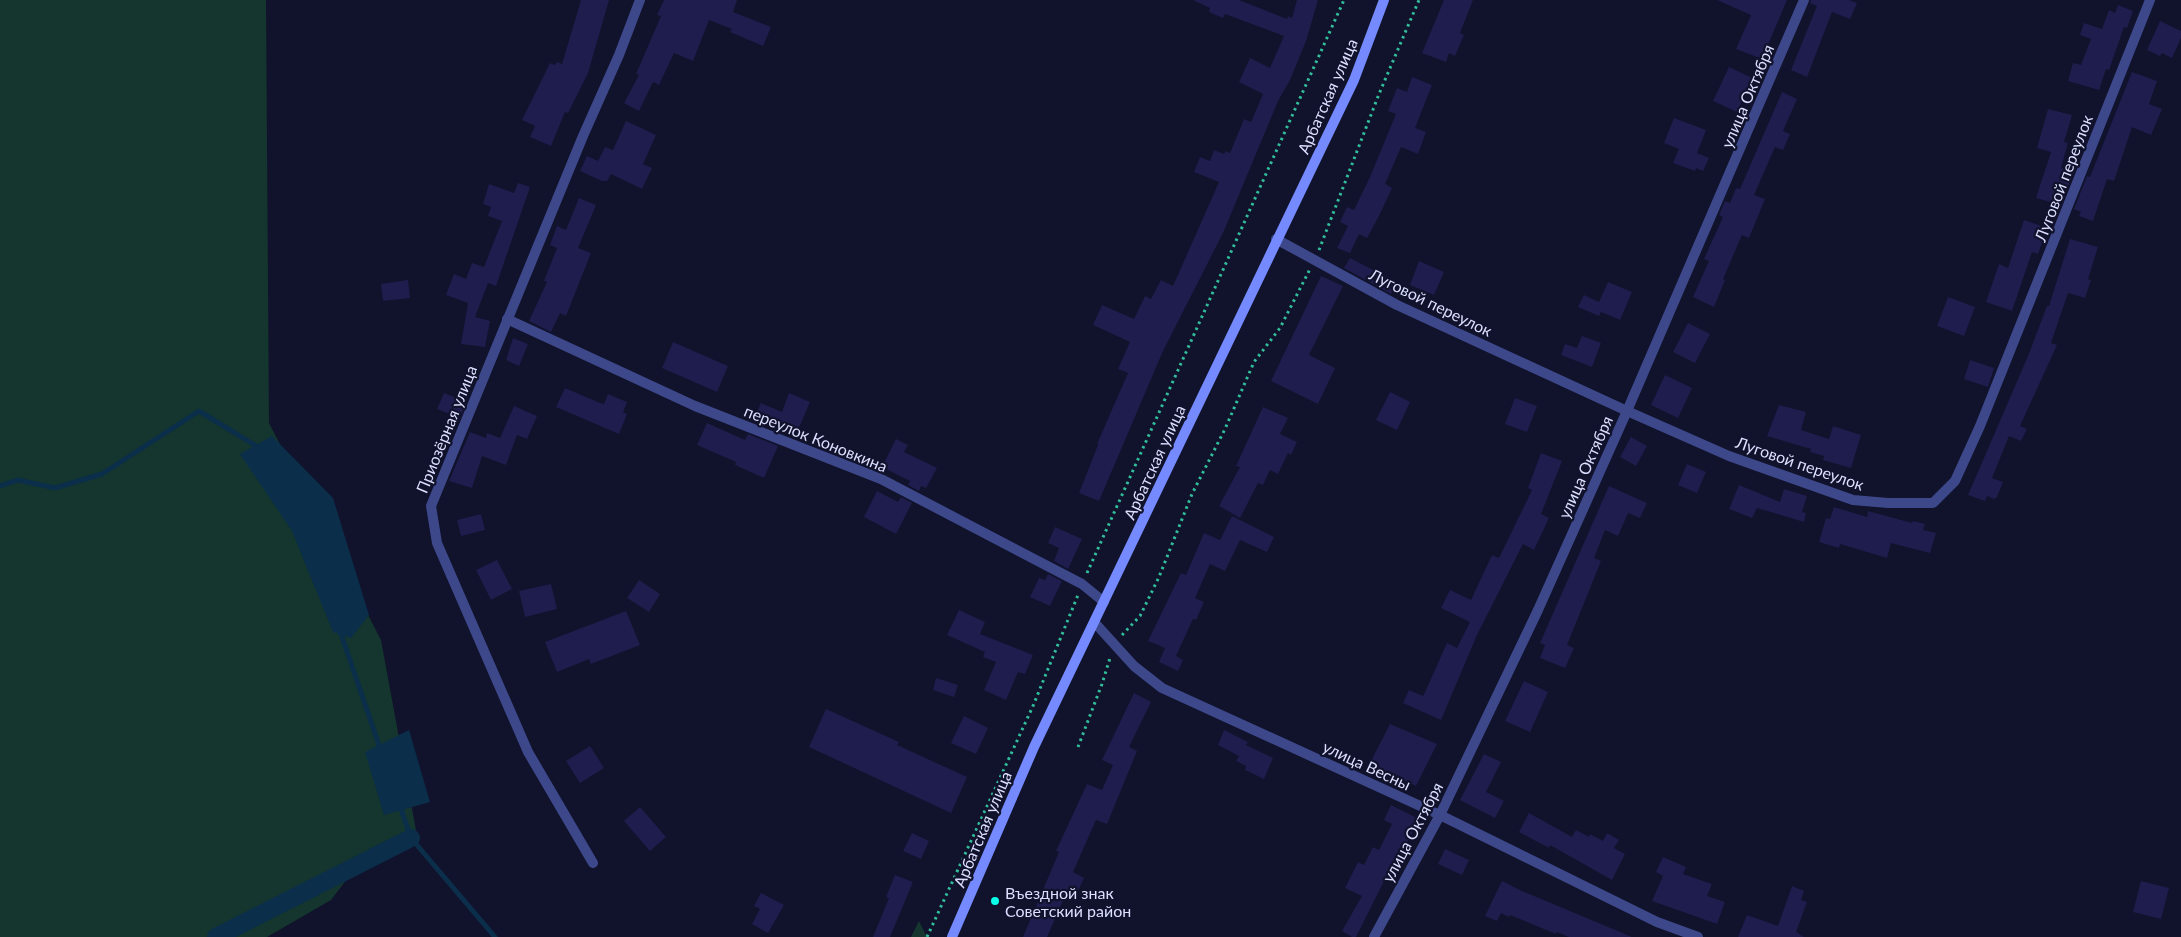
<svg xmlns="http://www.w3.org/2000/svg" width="2181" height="937" viewBox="0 0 2181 937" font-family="Lato,sans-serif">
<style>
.green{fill:#14362e}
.water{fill:#0b2e4b}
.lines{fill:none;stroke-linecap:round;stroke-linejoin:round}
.stream{stroke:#0b2e4b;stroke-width:5}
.canal{stroke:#0b2e4b;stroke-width:18}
.building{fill:#1e1d4d}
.path{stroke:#31be9b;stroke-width:3;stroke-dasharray:2.5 4;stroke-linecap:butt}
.minor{stroke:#3d488a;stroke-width:10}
.secondary{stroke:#748afe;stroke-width:10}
.poi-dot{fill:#09fee9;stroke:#11122c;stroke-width:2}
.labels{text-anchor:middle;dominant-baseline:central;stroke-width:4.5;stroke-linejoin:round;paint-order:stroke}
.street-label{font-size:16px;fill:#dcdfff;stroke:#11122c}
.poi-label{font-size:16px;fill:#dcdfff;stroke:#11122c;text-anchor:start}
</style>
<rect width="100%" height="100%" fill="#11122c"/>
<g class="green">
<path d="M0,0H266L269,423L381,640L416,830L340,872L347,879L331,900L267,937H0Z"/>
<path d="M919,921L927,937H911Z"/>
</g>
<g class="water">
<path d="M272,436L333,498L369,615L351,638L333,632L292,531L240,454Z"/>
<path d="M409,730L430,802L384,815L365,752Z"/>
</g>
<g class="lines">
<g class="stream">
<path d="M0,486L18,480L55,488L102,474L199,411L261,449"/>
<path d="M340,631L381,751"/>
<path d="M400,806L411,838L495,937"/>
</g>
<path class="canal" d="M216,937L411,838"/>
</g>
<g class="building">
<path d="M581,0H609L588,73L568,113L565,112L551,146L530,137L535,126L522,120L550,63L555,65L557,62L562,64Z"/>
<path d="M664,0H737L733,12L771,27L763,46L730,32L732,29L709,20L693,61L674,53L659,85L653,82L639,111L624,103L639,75L636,74L661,16L657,15Z"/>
<path d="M1193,0H1239L1287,19L1288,16L1292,18L1297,0H1318L1306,41L1290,80L1278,101L1223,233L1163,351L1099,501L1079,493L1098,445L1097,444L1128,373L1118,369L1130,342L1093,325L1102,305L1134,319L1145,296L1151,299L1161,280L1173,286L1219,182L1194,172L1200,157L1210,161L1214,150L1224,154L1226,151L1230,153L1244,119L1251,122L1263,94L1239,82L1250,58L1270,68L1284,36L1225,14L1223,18L1209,12L1210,8Z"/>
<path d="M1444,0H1473L1460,33L1464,35L1455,56L1449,53L1446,62L1422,53Z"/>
<path d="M1717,0H1787L1762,59L1736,49L1751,15Z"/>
<path d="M1811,0H1849L1857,3L1850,19L1832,12L1807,77L1791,70L1817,6L1810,3Z"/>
<path d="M2118,5L2133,11L2127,28L2124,27L2109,70L2106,69L2099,90L2068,81L2073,63L2081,65L2091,39L2080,35L2084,23L2102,29L2109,10L2115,13Z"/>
<path d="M2160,21L2181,31V38L2172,58L2162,53L2160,56L2147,50Z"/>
<path d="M1729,67L1752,78L1737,112L1713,101Z"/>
<path d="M2132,72L2157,81L2149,104L2162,109L2151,135L2132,127L2114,181L2107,179L2093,221L2079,216L2081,212L2074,209L2087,176L2090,177Z"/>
<path d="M1412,77L1432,85L1415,128L1426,132L1418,154L1401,147L1385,184L1392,188L1379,216L1367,238L1359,234L1350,253L1337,248L1348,226L1340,222L1347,207L1354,210L1370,177L1396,114L1388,111L1397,88L1407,92Z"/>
<path d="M1782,92L1797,99L1783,131L1790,134L1783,150L1775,147L1754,195L1765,199L1749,238L1742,235L1723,279L1725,280L1714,307L1693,297L1709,261L1704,259L1723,217L1719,215L1725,201L1730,203L1736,188L1740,189Z"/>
<path d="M2048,109L2072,115L2064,142L2068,143L2061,168L2074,172L2061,205L2036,198L2051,152L2037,148Z"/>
<path d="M1674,118L1706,130L1697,153L1709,158L1703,171L1696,168L1695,171L1673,163L1679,149L1664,143Z"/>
<path d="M626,121L656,135L643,164L652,168L642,189L611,174L607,181H602L580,171L587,156L598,161L605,147L613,150Z"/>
<path d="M518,183L530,187L496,286L488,283L475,317L490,321L485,347L461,344L468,303L446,295L454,274L466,279L472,263L484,267L502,221L488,216L491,207L483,204L489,184L514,193Z"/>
<path d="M579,198L596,205L578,248L591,253L566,316L560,313L551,332L529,321L547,282L544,281L557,248L550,245L557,226L566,230Z"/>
<path d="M2024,220L2047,228L2038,254L2032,252L2012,311L1986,302L1999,264L2008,268Z"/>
<path d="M2070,239L2098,247L2088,279L2091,280L2085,298L2068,293L2051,343L2057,345L2020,426L2027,429L2021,441L2009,436L1992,478L2003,482L1997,497L1994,499L1987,496L1985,501L1968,495L2028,356L2047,306H2049Z"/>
<path d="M1350,258L1398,283L1391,294L1344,268Z"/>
<path d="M1419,261L1444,272L1434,295L1410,285Z"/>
<path d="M1321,276L1343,286L1309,355L1335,368L1318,404L1271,381Z"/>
<path d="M408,280L410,298L383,301L381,284Z"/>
<path d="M1608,282L1632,292L1620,320L1601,312L1599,316L1578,307L1584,295L1599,302Z"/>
<path d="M1948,297L1975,307L1964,336L1937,326Z"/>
<path d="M1688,323L1710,334L1695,363L1673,352Z"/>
<path d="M1582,336L1601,343L1592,367L1561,355L1565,344L1577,348Z"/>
<path d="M513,338L528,344L519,366L506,360Z"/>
<path d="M673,342L728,366L717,392L662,368Z"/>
<path d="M1970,360L1994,368L1988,387L1964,379Z"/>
<path d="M1665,375L1692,388L1678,418L1651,405Z"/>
<path d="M565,388L600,403L604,404L608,394L627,402L623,412L627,414L619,434L556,407Z"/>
<path d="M1390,392L1410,402L1397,430L1376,420Z"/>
<path d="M444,393L466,402L460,418L437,409Z"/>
<path d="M789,393L810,402L795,437L753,421L761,403L782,412Z"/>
<path d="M1515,398L1537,406L1527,432L1505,424Z"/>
<path d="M1779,405L1806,412L1801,430L1829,439L1833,426L1861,435L1851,468L1823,460L1824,456L1810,452L1811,449L1767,436Z"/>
<path d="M514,406L537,416L527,439L517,435L506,465L482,456L472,488L449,481L470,432L486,438L487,433L500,438Z"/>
<path d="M1263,407L1288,418L1280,434L1297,442L1291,455L1288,453L1278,474L1270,470L1263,485L1258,483L1240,518L1219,506L1240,467L1236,466Z"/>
<path d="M707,423L745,440L748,434L778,446L764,478L735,465L736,462L697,445Z"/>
<path d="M1631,437L1647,446L1636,466L1620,457Z"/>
<path d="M896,439L908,445L904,452L937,468L926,488L921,486L919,491L908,485L910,481L882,467Z"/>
<path d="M1541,453L1562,461L1541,514L1549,518L1534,550L1523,544L1477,635L1441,720L1403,703L1409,690L1423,696L1426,690L1447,643L1457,648L1470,622L1441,608L1450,590L1471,600L1492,555L1499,558L1532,490L1528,488Z"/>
<path d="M1687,464L1706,472L1697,493L1678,485Z"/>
<path d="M1739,485L1780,502L1784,489L1807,496L1802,512L1806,513L1804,522L1757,508L1752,518L1729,509Z"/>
<path d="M1609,486L1647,503L1640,518L1628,513L1618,536L1605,530L1594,558L1601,561L1567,645L1574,648L1565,668L1540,658L1545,645L1540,643Z"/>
<path d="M877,491L898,502L901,497L912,503L896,534L864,517Z"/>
<path d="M1834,507L1867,517L1868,511L1912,523L1913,521L1925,524L1923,530L1936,533L1930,553L1891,543L1887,558L1840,544L1839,548L1819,542L1826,518L1830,519Z"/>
<path d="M481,514L485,530L461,536L457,520Z"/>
<path d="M1232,516L1274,537L1267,552L1240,540L1225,571L1210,564L1195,598L1204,602L1196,620L1193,619L1176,656L1183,660L1178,671L1159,662L1165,648L1148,641L1181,573L1186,575L1204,533L1220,540Z"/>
<path d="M1055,527L1082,539L1068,569L1054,561L1059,548L1048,543Z"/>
<path d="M497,560L512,589L491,600L476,570Z"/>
<path d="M1048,574L1062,581L1050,606L1030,597L1039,578L1045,580Z"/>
<path d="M639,580L660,594L649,612L627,598Z"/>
<path d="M551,584L557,609L525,617L519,591Z"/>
<path d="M959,610L985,622L980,634L1033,655L1025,674L1018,672L1006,700L984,690L996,662L983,657L985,652L947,635Z"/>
<path d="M626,611L640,645L591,664L589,659L557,672L545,642Z"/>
<path d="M936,678L958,685L954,697L933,690Z"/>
<path d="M1524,681L1548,692L1530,732L1505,721Z"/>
<path d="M1134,693L1151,702L1129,747L1137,751L1107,824L1096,820L1073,872L1084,878L1077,893L1068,889L1047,937H1023L1059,852L1056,851L1087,784L1102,790L1113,765L1102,760Z"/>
<path d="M826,709L899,742L897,745L967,777L951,813L809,747Z"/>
<path d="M964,716L988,728L976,754L951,743Z"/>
<path d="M1390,724L1437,744L1416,786L1381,769L1378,774L1367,769Z"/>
<path d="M1224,730L1248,742L1246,745L1273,758L1264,779L1245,770L1246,766L1236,761L1239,756L1218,745Z"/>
<path d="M590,746L604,768L580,783L566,761Z"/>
<path d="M1484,754L1501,762L1486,792L1504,801L1495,818L1460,800Z"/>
<path d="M1391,805L1419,819L1395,867L1392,865L1356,937H1352L1342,931L1362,896L1345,888L1358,862L1364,865L1373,847L1379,850L1392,824L1384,820Z"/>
<path d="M640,807L666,837L650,851L624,821Z"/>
<path d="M1529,813L1572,837L1576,830L1589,837L1590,834L1603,841L1607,833L1619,840L1614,848L1625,854L1612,880L1550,845L1549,848L1519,832Z"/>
<path d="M912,833L929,841L921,859L903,851Z"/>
<path d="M1445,849L1469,860L1462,875L1438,864Z"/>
<path d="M1663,857L1686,867L1683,874L1712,884L1707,896L1725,902L1717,924L1652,901L1663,876L1656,872Z"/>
<path d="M895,875L913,882L890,937H873L889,898L886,897Z"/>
<path d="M1502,881L1522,891L1632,937H1569L1557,932L1556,934L1510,915L1509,917L1501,913L1497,921L1485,916Z"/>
<path d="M2141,881L2169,888L2161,919L2133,912Z"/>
<path d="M1792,886L1804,891L1801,900L1807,902L1796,932L1804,937H1738L1747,915L1778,926Z"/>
<path d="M761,893L784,905L768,933L752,924L760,909L754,906Z"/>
</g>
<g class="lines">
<g class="path">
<path d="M1319,250L1379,94L1419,0"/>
<path d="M1087,573L1344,0"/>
<path d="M1122,635L1140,616L1159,577L1192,494L1225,429L1254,362L1280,328L1310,269"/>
<path d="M1078,747L1102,684L1110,658"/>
<path d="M927,937L1033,706L1078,595"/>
</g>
<g class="minor">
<path d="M1276,239L1397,305L1627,411L1729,456L1853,500L1888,503H1933L1955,481L1980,426L2150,0"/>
<path d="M507,319L695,406L881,479L1082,584L1104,602"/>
<path d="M1095,623L1134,666L1162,688L1440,815L1657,922L1698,937"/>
<path d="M593,863L528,752L437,543L431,506L583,136L619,55L640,0"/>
<path d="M1374,937L1440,815L1538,610L1627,411L1804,0"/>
</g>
<path class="secondary" d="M952,937L1034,747L1354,80L1384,0"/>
</g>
<circle class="poi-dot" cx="995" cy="901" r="5"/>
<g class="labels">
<g class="street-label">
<text transform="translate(1327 96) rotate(-66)">Арбатская улица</text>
<text transform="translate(1747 96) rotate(-67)">улица Октября</text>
<text transform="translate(2063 178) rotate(-69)">Луговой переулок</text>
<text transform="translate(1431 302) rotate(26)">Луговой переулок</text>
<text transform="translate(446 429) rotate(-68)">Приозёрная улица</text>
<text transform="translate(816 438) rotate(22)">переулок Коновкина</text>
<text transform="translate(1154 462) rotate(-65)">Арбатская улица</text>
<text transform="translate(1800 463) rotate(19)">Луговой переулок</text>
<text transform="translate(1585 467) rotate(-66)">улица Октября</text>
<text transform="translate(1367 765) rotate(25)">улица Весны</text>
<text transform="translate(982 829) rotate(-67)">Арбатская улица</text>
<text transform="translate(1412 832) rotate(-62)">улица Октября</text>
</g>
<g class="poi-label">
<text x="1005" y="892">Въездной знак<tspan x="1005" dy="18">Советский район</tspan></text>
</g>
</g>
</svg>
